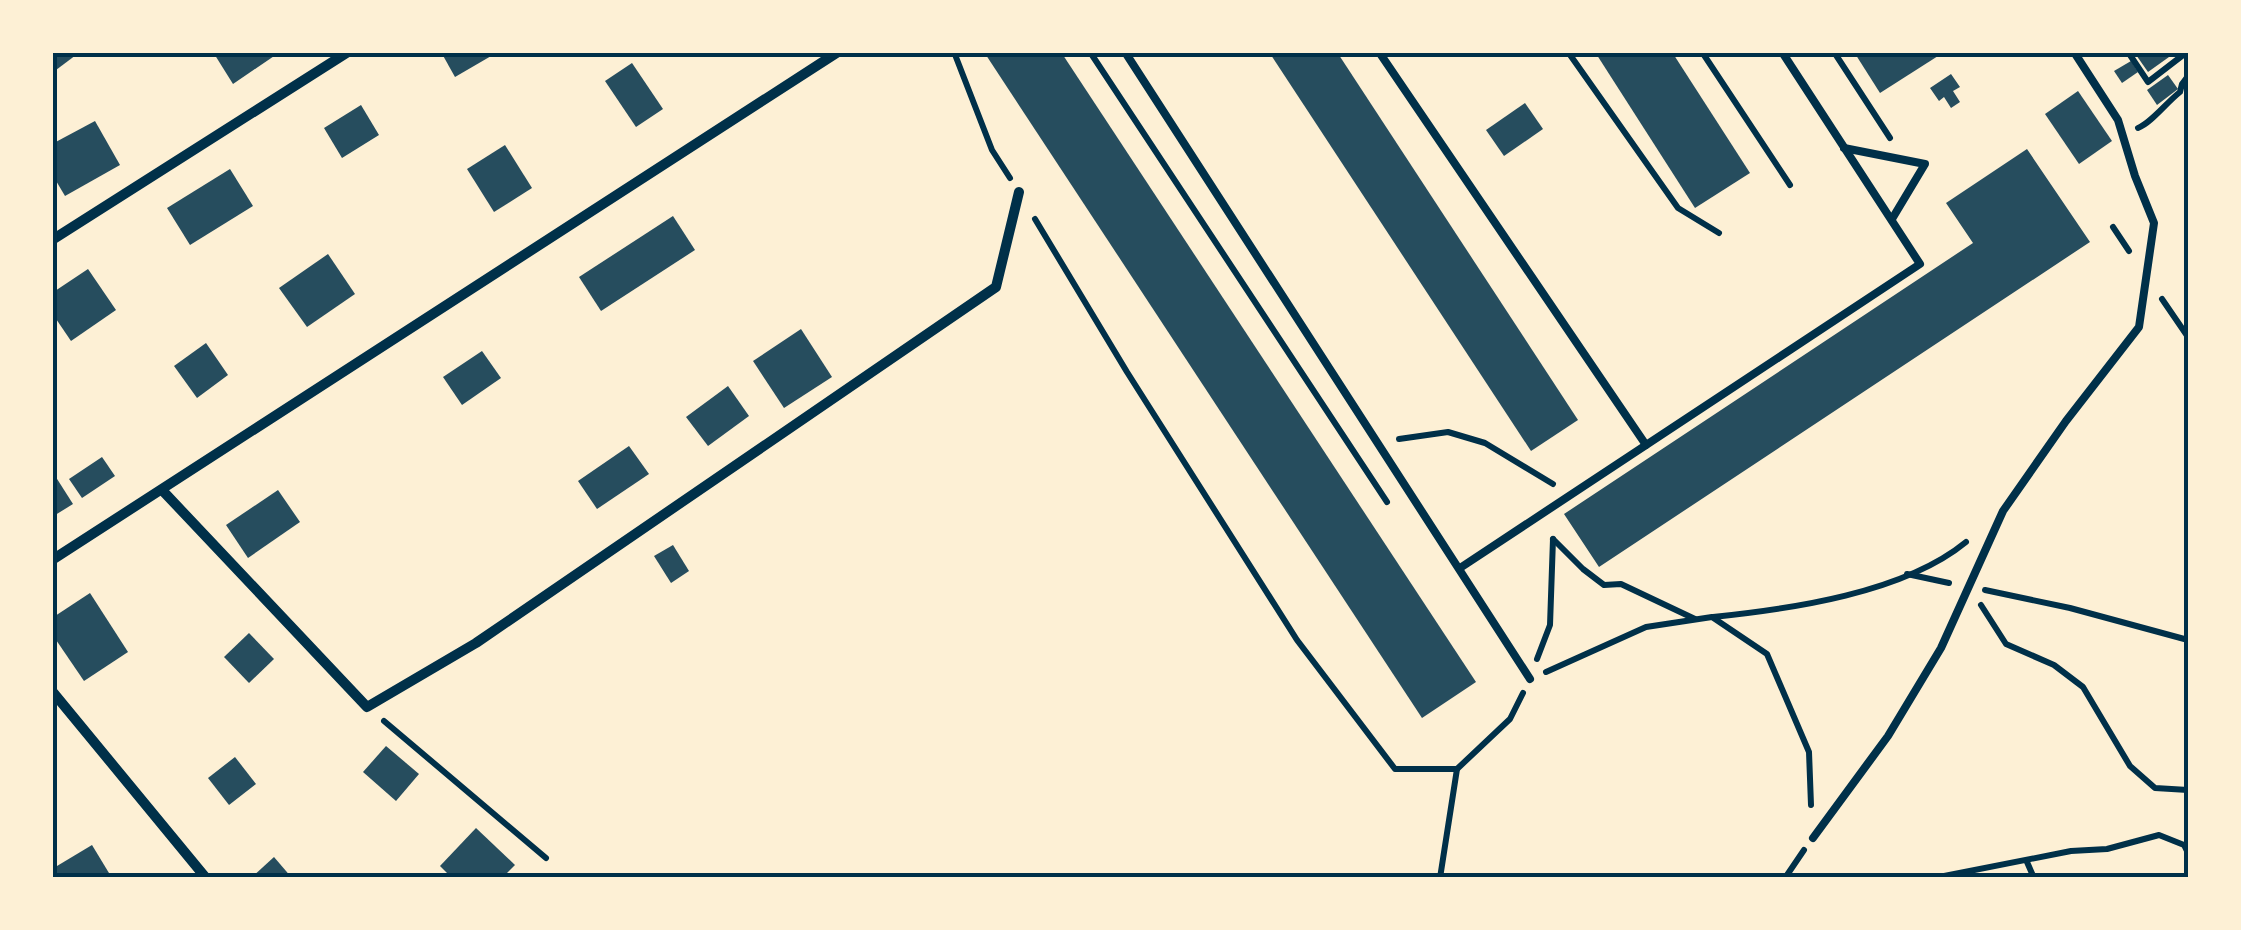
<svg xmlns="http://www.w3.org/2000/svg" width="2241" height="930" viewBox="0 0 2241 930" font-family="'DejaVu Sans',sans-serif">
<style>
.building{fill:#264d5e}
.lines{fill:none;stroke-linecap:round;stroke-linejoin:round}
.path{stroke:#003049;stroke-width:6}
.service{stroke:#003049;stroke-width:8}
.minor{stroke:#003049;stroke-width:10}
.neatline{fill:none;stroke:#003049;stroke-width:4}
</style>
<rect width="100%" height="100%" fill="#fdf0d5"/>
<g class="building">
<path d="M52,52H80L52,73Z"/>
<path d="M213,52H280L233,84Z"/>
<path d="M441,52H498L455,77Z"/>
<path d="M984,52H1061L1476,682L1422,718Z"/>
<path d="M1269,52H1337L1578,420L1531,451Z"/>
<path d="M1595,52H1672L1750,173L1695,208Z"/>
<path d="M1854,52H1936L1938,56L1880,93Z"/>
<path d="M2134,52H2176L2148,72Z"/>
<path d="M2131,61L2138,72L2122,83L2114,71Z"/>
<path d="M632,63L663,109L636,127L605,81Z"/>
<path d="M1951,74L1960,87L1953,91L1960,102L1951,108L1944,97L1939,101L1930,88Z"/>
<path d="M2168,75L2178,89L2157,105L2147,90Z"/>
<path d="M2078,91L2112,141L2079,164L2045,114Z"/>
<path d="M1525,103L1543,129L1504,156L1486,130Z"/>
<path d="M361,105L379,135L342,158L324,128Z"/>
<path d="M95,121L120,165L65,196L52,174V144Z"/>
<path d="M505,145L532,188L494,212L467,169Z"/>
<path d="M2027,149L2090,242L1599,567L1564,514L1973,243L1946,203Z"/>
<path d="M230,169L253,206L190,245L167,208Z"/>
<path d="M673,216L695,250L601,311L579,277Z"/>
<path d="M328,254L355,294L307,327L279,288Z"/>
<path d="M88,269L116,310L71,341L52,313V293Z"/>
<path d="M801,329L832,377L784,408L753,361Z"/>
<path d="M206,343L228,375L197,398L174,366Z"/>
<path d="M482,351L501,378L462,405L443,377Z"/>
<path d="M728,386L749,416L708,446L686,417Z"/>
<path d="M629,446L649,474L597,509L578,481Z"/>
<path d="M102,457L115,476L82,498L69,479Z"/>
<path d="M52,471L73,504L52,517Z"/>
<path d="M278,490L300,522L248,558L226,525Z"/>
<path d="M673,545L689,571L671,583L654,556Z"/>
<path d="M90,593L128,652L84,681L52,634V618Z"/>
<path d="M249,633L274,659L249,683L224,657Z"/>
<path d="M386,746L419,774L396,801L363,772Z"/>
<path d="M235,757L256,784L229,805L208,778Z"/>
<path d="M476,828L515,865L502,878H452L440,866Z"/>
<path d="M92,845L112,878H56L52,869Z"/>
<path d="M274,857L292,878H251Z"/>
</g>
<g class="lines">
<g class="path">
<path d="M954,52L992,150L1010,178"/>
<path d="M1090,52L1387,502"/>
<path d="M1568,52L1678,208L1719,233"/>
<path d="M1702,52L1790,185"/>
<path d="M1834,52L1890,138"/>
<path d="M2128,52L2148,82L2187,52"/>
<path d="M2138,128C2151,123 2166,103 2180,92L2182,84L2188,76"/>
<path d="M1035,219L1127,372L1297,640L1395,769H1457L1510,719L1523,693"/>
<path d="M2113,227L2129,251"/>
<path d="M2162,299L2188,337"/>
<path d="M1399,439L1448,432L1485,443L1553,484"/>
<path d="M1553,539L1583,569L1604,585L1621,584L1695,619"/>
<path d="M1907,574L1949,583"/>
<path d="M1985,590L2070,608L2188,640"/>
<path d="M1981,605L2006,644L2054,665L2083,687L2130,766L2155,788L2188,790"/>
<path d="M1713,617C1791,609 1904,593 1966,542"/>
<path d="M1537,659L1550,625L1553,539"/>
<path d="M1546,672L1646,627L1712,617L1767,654L1809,752L1811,805"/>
<path d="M384,721L546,858"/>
<path d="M2027,862L2034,878"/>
<path d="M1440,878L1457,769"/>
<path d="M1785,878L1804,850"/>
<path d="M1934,878L2071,851L2107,849L2159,835L2184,845L2188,853"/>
</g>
<g class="service">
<path d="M1125,52L1530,679"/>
<path d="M1379,52L1646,445"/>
<path d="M1844,148L1925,164L1892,219"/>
<path d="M1460,568L1920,264L1782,52"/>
<path d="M1813,838L1888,736L1941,648L2003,511L2066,421L2139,327L2154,223L2135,176L2118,120L2074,52"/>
</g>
<g class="minor">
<path d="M52,240L348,52"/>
<path d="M162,490L367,707L476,643L996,287L1019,192"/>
<path d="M52,560L838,52"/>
<path d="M52,691L206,878"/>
</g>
</g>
<rect width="2241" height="930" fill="none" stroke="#fdf0d5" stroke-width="110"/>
<rect x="55" y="55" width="2131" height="820" class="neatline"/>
</svg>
